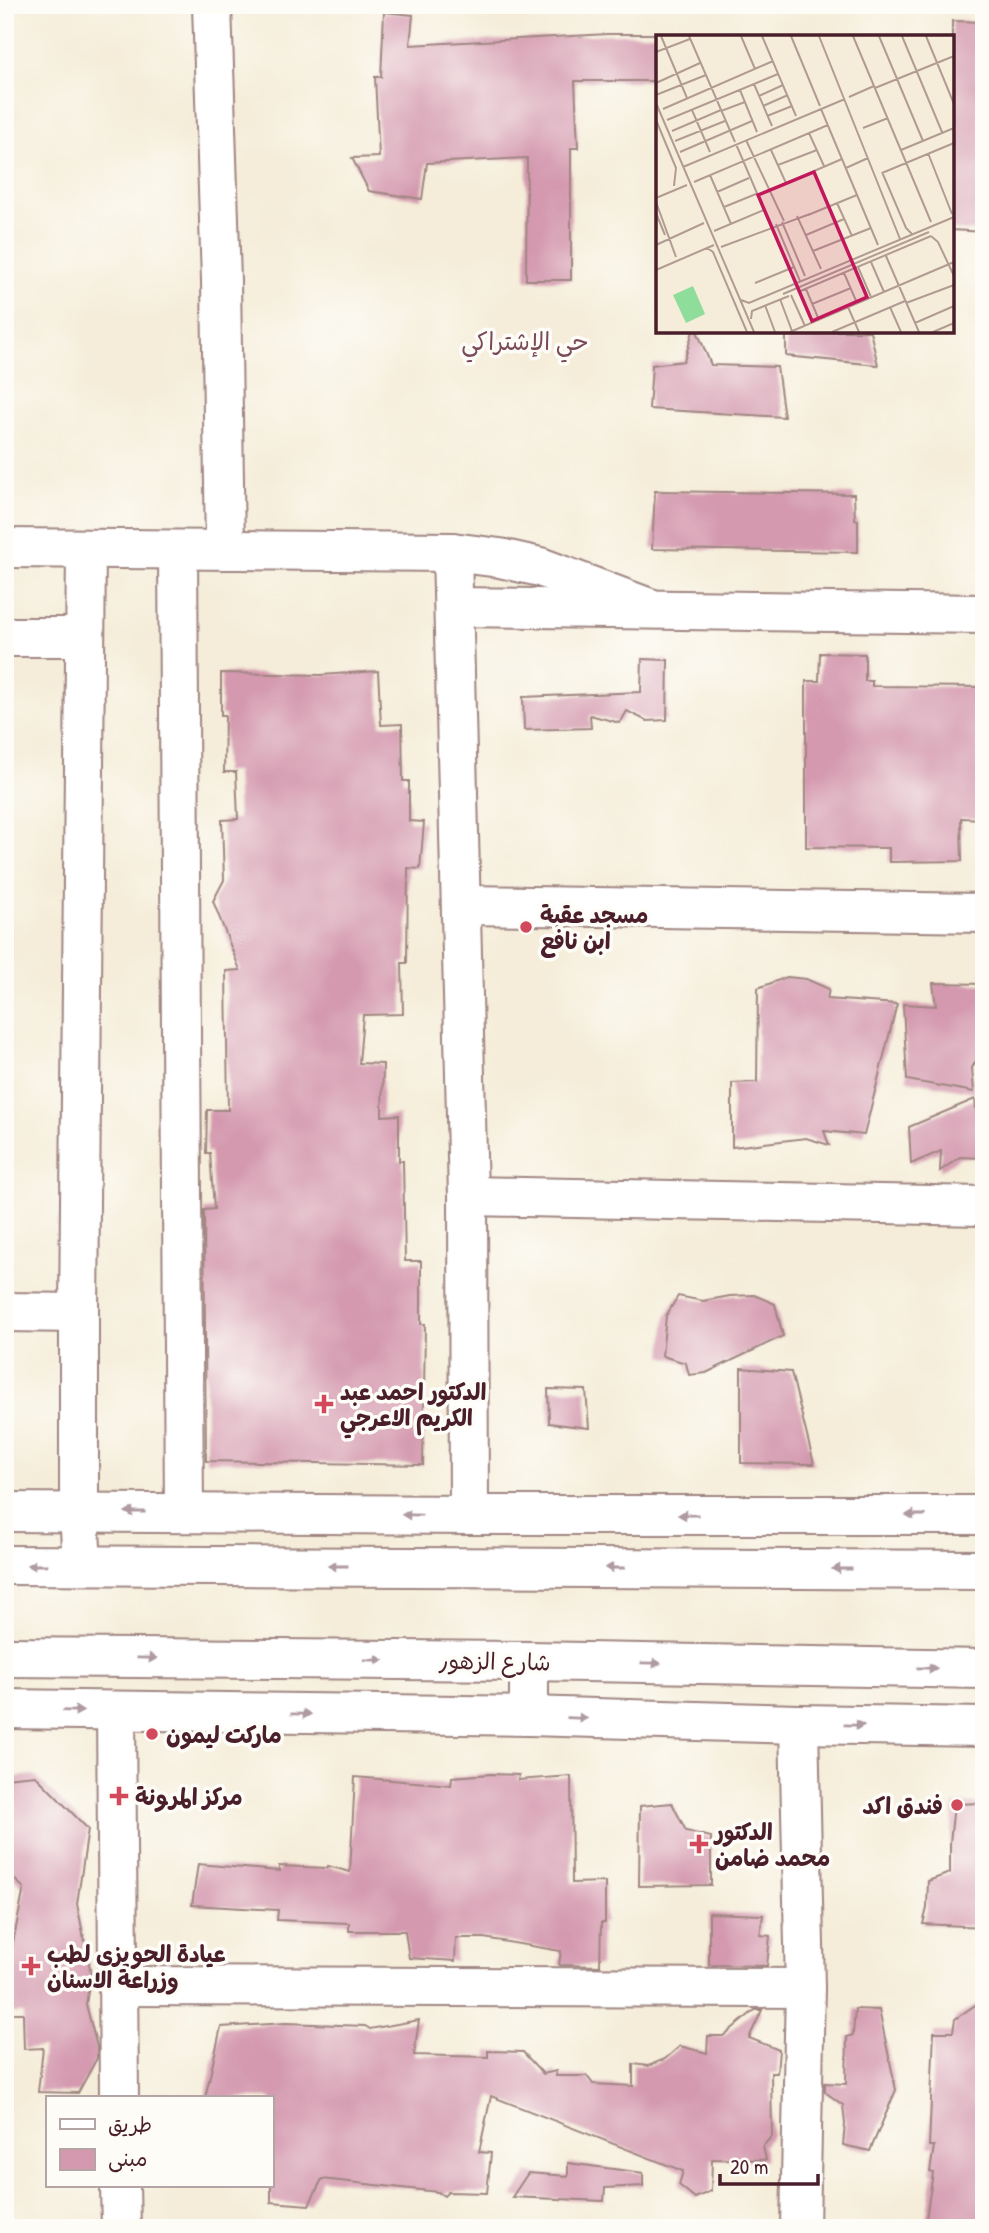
<svg xmlns="http://www.w3.org/2000/svg" width="989" height="2233" viewBox="0 0 989 2233" font-family="'Patrick Hand','Playpen Sans Arabic',sans-serif">
<style>
.building{fill:#d499af}
.lines{fill:none;stroke-linecap:round;stroke-linejoin:round}
.minor-casing{stroke:#a08682;stroke-width:42}
.major-casing{stroke:#a08682;stroke-width:42}
.minor{stroke:#fff;stroke-width:38}
.major{stroke:#fff;stroke-width:38}
.oneway{fill:#ae9aa0}
.poi-dot{fill:#d1495b;stroke:#fdfcf7;stroke-width:2.5}
.labels{text-anchor:middle;dominant-baseline:central;stroke-width:7;stroke-linejoin:round;paint-order:stroke}
.poi-label{font-size:23px;font-weight:bold;fill:#4a1f2b;stroke:#fdfcf7;text-anchor:start}
.street-label{font-size:23px;fill:#4a1f2b;stroke:#fdfcf7}
.neighbourhood-label{font-size:24px;fill:#7a4a59;stroke:#fdfcf7}
.inset-road{fill:none;stroke:#b19b93;stroke-width:2}
.view{fill:#c2185b;fill-opacity:0.15;stroke:#c2185b;stroke-width:3.5}
.inset-edge{fill:none;stroke:#4a1f2b;stroke-width:3.5}
</style>
<rect width="100%" height="100%" fill="#fdfcf7"/>
<filter id="ink" filterUnits="userSpaceOnUse"><feTurbulence type="fractalNoise" baseFrequency=".0143" numOctaves="2"/><feDisplacementMap in="SourceGraphic" scale="14" xChannelSelector="R" yChannelSelector="G"/><feConvolveMatrix kernelMatrix="1 2 1 2 8 2 1 2 1" color-interpolation-filters="sRGB"/></filter>
<filter id="wash" filterUnits="userSpaceOnUse"><feTurbulence type="fractalNoise" baseFrequency=".00686" numOctaves="4" result="noise"/><feDisplacementMap in="SourceGraphic" scale="28" xChannelSelector="R" yChannelSelector="G"/><feGaussianBlur stdDeviation="1.57" result="paint"/><feColorMatrix in="noise" values="0 0 0 0 0 0 0 0 0 0 0 0 0 0 0 0 0 1.4 0 .05"/><feComposite in="paint" operator="in"/></filter>
<g filter="url(#wash)">
<rect width="100%" height="100%" fill="#f5edd9"/>
<g id="blocks">
<g class="building">
<path d="M384,12L413,15L410,45L608,34H658V81H575L578,148H571V280H526L527,158L427,163L422,199L369,191L352,158L379,157L375,77H381Z"/>
<path d="M952,21L984,22V232L952,230Z"/>
<path d="M693,331H697L711,365L777,367L784,417L649,409L652,365L684,361Z"/>
<path d="M786,331H870L878,365L786,356Z"/>
<path d="M655,491L854,494L855,519L858,520V552L652,549Z"/>
<path d="M820,653L865,654V681H872V686L984,687V819L961,818L962,861L889,862V848L806,847V681H819Z"/>
<path d="M642,659L668,660L667,720L647,721L627,711L620,723L590,715L591,728L524,730L523,697L641,692Z"/>
<path d="M378,671L381,725L402,724L403,781H409V821L424,822L420,869L408,868L407,963H402L403,1014L363,1015L359,1063L383,1064L382,1116L399,1115V1161H403L405,1261H421V1324H425L423,1465L206,1461L204,1210L214,1209L210,1153H206L207,1110H228L226,971L240,970L213,901L224,880L222,820L238,819L236,772H224L225,715H221V673L321,675Z"/>
<path d="M787,977L806,979L829,989L827,999L897,1004L864,1135L824,1131L829,1145L806,1138L732,1147V1083L757,1082L758,988Z"/>
<path d="M933,983L984,984V1046L972,1068L974,1092L907,1080L903,1004L936,1006Z"/>
<path d="M975,1099L981,1158L960,1157L940,1171L941,1151L911,1164L909,1127Z"/>
<path d="M754,1295L775,1304L783,1336L706,1373L689,1375L686,1363L662,1356L666,1316L678,1296L703,1301L730,1296Z"/>
<path d="M741,1368L791,1372L814,1464L741,1463Z"/>
<path d="M548,1389L586,1390L589,1428L549,1423Z"/>
<path d="M491,1774L519,1775L518,1780L571,1776L572,1883L605,1882V1923H601L600,1966L559,1965L561,1951L484,1938H456L455,1961L409,1958L405,1931H349V1923L277,1920L278,1910L192,1905L198,1864L279,1871V1866L327,1868L328,1866L350,1872L355,1777L451,1785L452,1777Z"/>
<path d="M35,1775L88,1829L77,1904L91,1973L86,2004L97,2047V2058L78,2093L38,2092L43,2048L24,2049L23,2013H9L12,1964L9,1962L24,1888L5,1871V1778Z"/>
<path d="M672,1803L686,1831L711,1837V1885L639,1886L640,1806Z"/>
<path d="M984,1803V1927L923,1924L927,1908L928,1881L950,1873V1843L954,1804Z"/>
<path d="M709,1913L763,1915L760,1935L770,1936L767,1966L709,1965Z"/>
<path d="M984,1999V2222L969,2219L965,2225H925L933,2173L930,2172L934,2146H929L934,2032H953L955,2019Z"/>
<path d="M855,2009L879,2010L896,2090L870,2151L843,2145L845,2124L843,2105L825,2092V2083L846,2084L847,2037L853,2035Z"/>
<path d="M755,2010H762L749,2038L779,2050L777,2073H771L772,2136L763,2146L766,2160L712,2159L711,2191L695,2198L679,2185L683,2171L491,2096L479,2152L491,2153L487,2193L448,2192L444,2196L438,2192L322,2179L309,2205L271,2202V2098H205L221,2027L286,2023L365,2026L370,2029L419,2020L414,2055L488,2057V2051L523,2052L543,2074L556,2071V2076H587L593,2084L633,2086V2064L648,2066L665,2059L680,2046L707,2053L708,2036H723Z"/>
<path d="M568,2163L643,2173V2186L605,2188L604,2201L512,2197L528,2173L568,2176Z"/>
</g>
</g>
</g>
<g filter="url(#ink)">
<use href="#blocks" fill-opacity="0" stroke="#a08682" stroke-width="2"/>
<g class="lines">
<g class="minor-casing">
<g id="minor">
<path d="M212,5L221,281L225,550"/>
<path d="M5,548L452,552L500,558L540,567L652,609"/>
<path d="M178,550L184,1512"/>
<path d="M452,552L468,1196L469,1515"/>
<path d="M454,607L984,614"/>
<path d="M5,637H85"/>
<path d="M462,905L984,913"/>
<path d="M468,1196L984,1206"/>
<path d="M5,1312L79,1313"/>
<path d="M5,1512L469,1515H984"/>
<path d="M82,1565L79,1512V1313L86,550"/>
<path d="M5,1709L529,1716L799,1724L984,1727"/>
<path d="M116,1712L119,2098"/>
<path d="M799,1724L805,1988L800,2228"/>
<path d="M119,1986L805,1988"/>
<path d="M120,2186L121,2228"/>
</g>
</g>
<g class="major-casing">
<g id="major">
<path d="M5,1565L984,1570"/>
<path d="M5,1657L529,1661L984,1669"/>
<path d="M529,1661V1716"/>
</g>
</g>
<use href="#minor" class="minor"/>
<use href="#major" class="major"/>
</g>
<defs><path id="oneway-solid" d="M-6-.8H1V-3.2L6.5 0L1 3.2V.8H-6Z" transform="scale(1.75)"/></defs>
<g class="oneway">
<use href="#oneway-solid" transform="translate(135 1512) rotate(-180)"/>
<use href="#oneway-solid" transform="translate(412 1515) rotate(-179)"/>
<use href="#oneway-solid" transform="translate(688 1515) rotate(180)"/>
<use href="#oneway-solid" transform="translate(916 1515) rotate(180)"/>
<use href="#oneway-solid" transform="translate(37 1565) rotate(180)"/>
<use href="#oneway-solid" transform="translate(338 1566) rotate(-180)"/>
<use href="#oneway-solid" transform="translate(615 1568) rotate(-180)"/>
<use href="#oneway-solid" transform="translate(842 1569) rotate(-180)"/>
<use href="#oneway-solid" transform="translate(147 1658) rotate(1)"/>
<use href="#oneway-solid" transform="translate(374 1660) rotate(1)"/>
<use href="#oneway-solid" transform="translate(651 1663) rotate(1)"/>
<use href="#oneway-solid" transform="translate(927 1668) rotate(1)"/>
<use href="#oneway-solid" transform="translate(73 1711) rotate(2)"/>
<use href="#oneway-solid" transform="translate(301 1714) rotate(1)"/>
<use href="#oneway-solid" transform="translate(577 1718) rotate(2)"/>
<use href="#oneway-solid" transform="translate(854 1725) rotate(1)"/>
</g>
</g>
<g class="poi-dot">
<circle cx="526" cy="927" r="7"/>
<path d="M320.5 1393.5h7v7h7v7h-7v7h-7v-7h-7v-7h7z"/>
<circle cx="152" cy="1734" r="7"/>
<path d="M115.5 1785.5h7v7h7v7h-7v7h-7v-7h-7v-7h7z"/>
<circle cx="957" cy="1805" r="7"/>
<path d="M695.5 1833.5h7v7h7v7h-7v7h-7v-7h-7v-7h7z"/>
<path d="M27.5 1955.5h7v7h7v7h-7v7h-7v-7h-7v-7h7z"/>
</g>
<g class="labels">
<g class="poi-label">
<text x="540" y="914">مسجد عقبة<tspan x="540" dy="26">ابن نافع</tspan></text>
<text x="340" y="1391">الدكتور احمد عبد<tspan x="340" dy="26">الكريم الاعرجي</tspan></text>
<text x="166" y="1734">ماركت ليمون</text>
<text x="135" y="1796">مركز المرونة</text>
<text x="943" y="1805" text-anchor="end">فندق اكد</text>
<text x="715" y="1831">الدكتور<tspan x="715" dy="26">محمد ضامن</tspan></text>
<text x="47" y="1953">عيادة الحويزي لطب<tspan x="47" dy="26">وزراعة الاسنان</tspan></text>
</g>
<g class="street-label">
<text transform="translate(495 1661) rotate(1)">شارع الزهور</text>
</g>
<g class="neighbourhood-label">
<text x="525" y="341">حي الإشتراكي</text>
</g>
</g>
<g transform="translate(656 35)">
<rect width="298" height="298" fill="#f5edd9"/>
<path d="M37,251L49,279L30,288L17,260Z" fill="#8fdd9b"/>
<path class="inset-road" d="M5,1L31,63M33,1L79,107M85,1L99,34M106,1L140,81M135,1L164,71M163,1L244,204M197,1L275,187M223,1L267,106M246,1L286,97M270,1L298,69M0,17L34,4M0,48L44,28M98,49L116,91M219,53L298,21M84,55L101,97M0,60L50,40M103,61L127,50M193,62L218,51M0,68L98,297M107,71L132,60M7,74L117,26M165,74L222,210M36,75L54,117M65,76L89,67M111,81L136,71M0,85L20,133L18,151M11,85L122,39M207,93L232,83M16,96L65,75M153,98L168,131M90,105L128,186M19,106L69,86M80,109L115,191M115,115L130,148M245,115L298,93M24,117L96,86M272,118L296,179M122,130L161,115M27,132L189,64M190,133L212,123M226,137L250,193L256,199M226,138L298,108M54,140L75,189M38,147L172,90M114,155L186,124M61,157L93,143M0,163L31,150M0,167L20,222M181,168L196,201M68,172L100,159M0,178L9,200M152,180L201,160M141,181L165,234M126,187L149,241M120,189L144,246M58,196L108,175M150,200L188,184M275,201L282,207L298,241M0,210L48,188M65,212L154,179M51,213L57,217L91,297M157,216L215,193M230,221L263,297M215,227L228,257M202,232L215,262M0,235L58,210M188,238L201,268M99,248L138,232M150,254L163,285M142,257L275,201M127,259L273,197M135,260L149,291M124,264L136,296M85,265L93,268L298,182M250,268L298,250M156,269L195,253M109,270L119,297M192,272L203,297M234,272L245,297M95,284L96,276L133,261M259,288L298,271M134,297L298,227M176,297L249,266M277,297L298,288"/>
<path class="view" d="M158,137L211,262L156,286L102,160Z"/>
<rect width="298" height="298" class="inset-edge"/>
</g>
<rect width="989" height="2233" fill="none" stroke="#fdfcf7" stroke-width="28"/>
<rect x="46" y="2096" width="228" height="91" fill="#fdfcf7" stroke="#b5a4a5" stroke-width="2"/>
<rect x="60" y="2119" width="35" height="10" fill="#ffffff" stroke="#b5a4a5" stroke-width="2"/>
<text x="108" y="2132" font-size="21" fill="#4a1f2b">طريق</text>
<rect x="60" y="2149" width="35" height="21" fill="#d499af" stroke="#b5a4a5" stroke-width="2"/>
<text x="108" y="2166" font-size="21" fill="#4a1f2b">مبنى</text>
<path d="M720 2174v10h98v-10" fill="none" stroke="#4a1f2b" stroke-width="3.5"/>
<text x="730" y="2174" font-size="21" fill="#4a1f2b" stroke="#fdfcf7" stroke-width="5" paint-order="stroke">20 m</text>
</svg>
